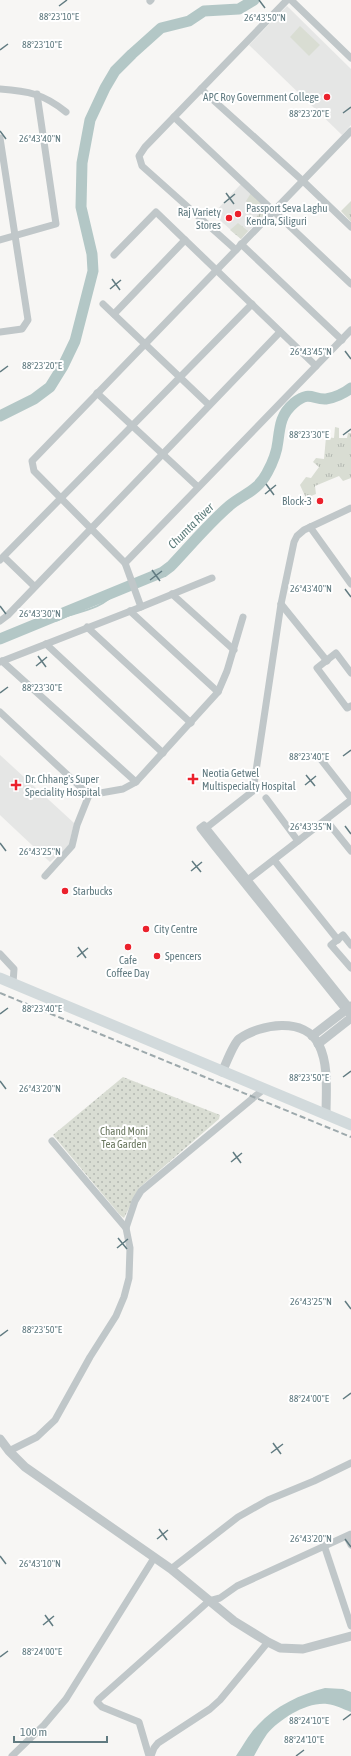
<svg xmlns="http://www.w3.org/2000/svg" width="351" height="1756" viewBox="0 0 351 1756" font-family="'Asap Condensed',sans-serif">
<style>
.built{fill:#e5e6e5}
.grass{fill:url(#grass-tufts)}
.park{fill:#d9ddd3}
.garden{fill:url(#garden-dots)}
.water{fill:#b3c7c6}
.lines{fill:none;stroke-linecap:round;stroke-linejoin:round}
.stream{stroke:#b3c7c6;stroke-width:2}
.river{stroke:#b3c7c6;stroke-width:11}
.minor{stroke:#c0c7c9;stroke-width:7}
.tertiary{stroke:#c0c7c9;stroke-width:9}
.trunk{stroke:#d2dadc;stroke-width:11}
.rail{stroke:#9da9ac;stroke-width:2;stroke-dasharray:6 3;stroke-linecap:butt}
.ticks{fill:none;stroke:#617b81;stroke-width:1.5}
.poi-dot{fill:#eb212c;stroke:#fff;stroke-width:1.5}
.labels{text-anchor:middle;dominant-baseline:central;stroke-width:4;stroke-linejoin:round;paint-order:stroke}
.poi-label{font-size:11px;fill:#617b81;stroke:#fff;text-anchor:start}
.park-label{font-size:11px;fill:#6b7860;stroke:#fff}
.water-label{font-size:12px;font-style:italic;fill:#5c7c7b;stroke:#fff}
.ticks-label{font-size:10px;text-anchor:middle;fill:#617b81;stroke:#fff;stroke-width:4;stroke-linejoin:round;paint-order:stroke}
</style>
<defs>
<pattern id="grass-tufts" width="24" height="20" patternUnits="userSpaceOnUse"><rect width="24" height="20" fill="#d9ddd3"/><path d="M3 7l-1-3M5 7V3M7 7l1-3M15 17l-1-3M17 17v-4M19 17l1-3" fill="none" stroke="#b3b8b1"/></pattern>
<pattern id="garden-dots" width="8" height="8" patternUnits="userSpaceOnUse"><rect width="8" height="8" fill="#d9ddd3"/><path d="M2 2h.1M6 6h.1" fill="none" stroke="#b3b8b1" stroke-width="1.8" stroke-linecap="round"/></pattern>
</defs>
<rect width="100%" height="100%" fill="#f7f6f4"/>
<g class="built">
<path d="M287,6L351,69V125L342,135L249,45Z"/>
<path d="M241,184L269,210L241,239L213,214Z"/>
<path d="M0,755L74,823L69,845L50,862L0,815Z"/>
</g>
<g class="grass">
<path d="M251,193L269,210L257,222L254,220L259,214L246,201Z"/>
<path d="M351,201V222L341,211Z"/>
<path d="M238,223L248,231L241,239L230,230Z"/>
<path d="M335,427L339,428V438H347L348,433H351V478L343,481L339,476L315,486L316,494L306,498L300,485L306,477L311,478L319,467L313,462L316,458L324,459L326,437L334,438Z"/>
</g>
<path class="park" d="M300,26L320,45L309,56L290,37Z"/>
<path class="garden" d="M123,1077L220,1115L219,1119L139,1188L124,1218L120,1215L53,1135Z"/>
<path class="water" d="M325,1688L343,1689L351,1692V1712C343,1709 336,1705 327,1704C306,1702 280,1719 267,1734C262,1741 258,1749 254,1756H236C243,1746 249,1734 258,1725C275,1706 301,1694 325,1688Z"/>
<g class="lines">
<path class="stream" d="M45,619L55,621C60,620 65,616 70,615C88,610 105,606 117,591"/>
<g class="river">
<path d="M0,416L34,399L50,387L63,366L75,341L93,271L92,254L81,207L82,163L90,120L105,88L115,71L132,54L161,28L189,21L204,11L239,9L254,0"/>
<path d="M0,639L163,572L171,566C190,546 208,524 229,506C243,494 257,492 267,473C272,464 277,451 278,441C280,425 281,414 294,403C310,390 313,400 326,399C334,398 345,393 351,388"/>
</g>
<g class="minor">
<path d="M291,0L351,58"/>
<path d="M150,1L151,0"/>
<path d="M0,89C28,91 44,94 66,112"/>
<path d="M201,89L303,181L351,227"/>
<path d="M174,117L351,284"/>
<path d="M0,138L28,320L22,329L0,332"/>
<path d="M0,240L56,224L37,94"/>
<path d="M241,244L342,340"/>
<path d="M236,250L142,166L139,156L145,147L287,0"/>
<path d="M114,255L156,212L316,366"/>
<path d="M103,304L209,405"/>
<path d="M114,314L185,240"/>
<path d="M97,393L198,487"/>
<path d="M310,527L351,584"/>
<path d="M4,557L34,586"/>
<path d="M0,560L252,304"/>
<path d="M125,563L351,330"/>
<path d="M172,594L234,650"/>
<path d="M281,604L327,661"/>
<path d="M141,607L125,563L34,471L32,461L351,131"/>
<path d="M130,611L218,692"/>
<path d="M0,621L8,615L280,332"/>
<path d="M87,627L191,723"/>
<path d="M46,644L163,753"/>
<path d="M2,661L136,782"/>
<path d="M0,662L141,607L212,578"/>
<path d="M351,673L336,653L317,668L347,708L351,706"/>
<path d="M0,712L89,795"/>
<path d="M319,757L351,798"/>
<path d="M89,795L123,789L136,782L218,692L227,671L243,617"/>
<path d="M266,798L298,841"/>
<path d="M326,820L351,851"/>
<path d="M206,828L253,791L281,604L294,542L297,536L304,530L351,508"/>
<path d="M274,860L338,940"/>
<path d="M45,876L72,846L77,825L89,795"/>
<path d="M245,882L351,800"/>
<path d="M351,945L343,935L331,945L351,968"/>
<path d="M0,954L14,969L13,983"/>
<path d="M348,1013L214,846L200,828L204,825L351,1009"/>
<path d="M52,1141L126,1228"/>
<path d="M9,1451L37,1437L55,1420L90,1357L116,1316L124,1297L129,1278L130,1248L126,1228L135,1201L141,1191L264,1089"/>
<path d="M347,1537L351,1545"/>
<path d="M324,1545L351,1626"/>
<path d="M171,1569L238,1517L268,1500L314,1481L351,1463"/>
<path d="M12,1756L44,1725L66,1699L154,1558"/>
<path d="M149,1756L139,1722L102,1707L97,1702L99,1699L209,1601L220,1598L237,1586L351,1534"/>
<path d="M151,1756L154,1748L158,1743L210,1709L220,1700L268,1642"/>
</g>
<g class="tertiary">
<path d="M312,1036L351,1006"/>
<path d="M318,1044L351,1018"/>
<path d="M222,1072C226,1064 233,1044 239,1039C260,1024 305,1016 319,1045C329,1065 326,1093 326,1115"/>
<path d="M0,1439L9,1451L25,1467L171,1569L234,1621L268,1642L280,1648L303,1649L351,1636"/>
</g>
<path class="trunk" d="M0,978L351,1125"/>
<path class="rail" d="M0,993L351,1137"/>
</g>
<path class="ticks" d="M259,0L265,8M59,6L67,0M0,50L8,44M343,113L351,107M0,131L6,139M226,193L234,204M224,203L235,194M112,279L120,290M110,289L121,280M345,351L351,359M0,372L8,366M343,435L351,429M266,484L274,495M265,494L276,485M152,570L160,581M150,580L162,571M345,589L351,597M0,606L6,614M38,656L46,667M36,666L47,657M0,693L8,687M343,756L351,750M306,775L315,786M305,785L316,776M345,826L351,834M0,843L6,851M192,861L201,872M191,871L202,862M78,947L86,958M77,957L88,948M0,1014L8,1008M343,1077L351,1071M0,1081L6,1089M233,1152L241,1163M231,1162L242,1153M118,1238L127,1249M117,1248L128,1239M345,1301L351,1309M0,1336L8,1330M343,1399L351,1393M273,1443L281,1454M271,1453L283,1444M159,1529L167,1540M157,1539L168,1530M345,1539L351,1547M0,1556L6,1564M45,1615L53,1626M43,1625L54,1616M0,1657L8,1651M343,1720L351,1714M296,1756L304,1750"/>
<g class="poi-dot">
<circle cx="327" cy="97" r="4"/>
<circle cx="238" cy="214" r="4"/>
<circle cx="229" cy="218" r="4"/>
<circle cx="320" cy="501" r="4"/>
<path d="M191 773h4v4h4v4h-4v4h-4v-4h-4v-4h4z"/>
<path d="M14 779h4v4h4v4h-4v4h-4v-4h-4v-4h4z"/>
<circle cx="65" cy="891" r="4"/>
<circle cx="146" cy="929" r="4"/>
<circle cx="128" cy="947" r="4"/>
<circle cx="157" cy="956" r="4"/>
</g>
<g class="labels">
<g class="poi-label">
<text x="319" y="97" text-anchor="end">APC Roy Government College</text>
<text x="246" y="208">Passport Seva Laghu<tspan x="246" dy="13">Kendra, Siliguri</tspan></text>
<text x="221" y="212" text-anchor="end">Raj Variety<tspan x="221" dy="13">Stores</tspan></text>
<text x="312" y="501" text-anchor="end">Block-3</text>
<text x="202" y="773">Neotia Getwel<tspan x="202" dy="13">Multispecialty Hospital</tspan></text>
<text x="25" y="779">Dr. Chhang's Super<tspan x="25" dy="13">Speciality Hospital</tspan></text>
<text x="73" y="891">Starbucks</text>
<text x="154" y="929">City Centre</text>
<text x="165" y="956">Spencers</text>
<text x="128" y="960" text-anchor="middle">Cafe<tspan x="128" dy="13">Coffee Day</tspan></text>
</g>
<g class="park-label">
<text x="124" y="1131">Chand Moni<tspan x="124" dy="13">Tea Garden</tspan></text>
</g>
<g class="water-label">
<text transform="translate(191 526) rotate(-45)">Chumta River</text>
</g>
</g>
<g class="ticks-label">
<text x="59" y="20">88°23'10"E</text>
<text x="265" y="21">26°43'50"N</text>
<text x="42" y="48">88°23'10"E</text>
<text x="309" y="117">88°23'20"E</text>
<text x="40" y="142">26°43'40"N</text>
<text x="311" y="355">26°43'45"N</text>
<text x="42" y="369">88°23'20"E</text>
<text x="309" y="438">88°23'30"E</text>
<text x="311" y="592">26°43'40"N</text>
<text x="40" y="617">26°43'30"N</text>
<text x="42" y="691">88°23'30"E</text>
<text x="309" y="760">88°23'40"E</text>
<text x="311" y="830">26°43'35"N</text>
<text x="40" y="855">26°43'25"N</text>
<text x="42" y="1012">88°23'40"E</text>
<text x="309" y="1081">88°23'50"E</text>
<text x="40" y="1092">26°43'20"N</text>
<text x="311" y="1305">26°43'25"N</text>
<text x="42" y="1333">88°23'50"E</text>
<text x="309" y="1402">88°24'00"E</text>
<text x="311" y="1542">26°43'20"N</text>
<text x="40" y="1567">26°43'10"N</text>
<text x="42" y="1655">88°24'00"E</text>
<text x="309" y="1724">88°24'10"E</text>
<text x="304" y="1743">88°24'10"E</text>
</g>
<path d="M14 1736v6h93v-6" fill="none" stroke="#617b81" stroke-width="2"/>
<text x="20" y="1736" font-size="12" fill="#617b81" stroke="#ffffff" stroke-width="3" paint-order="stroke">100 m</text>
</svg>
